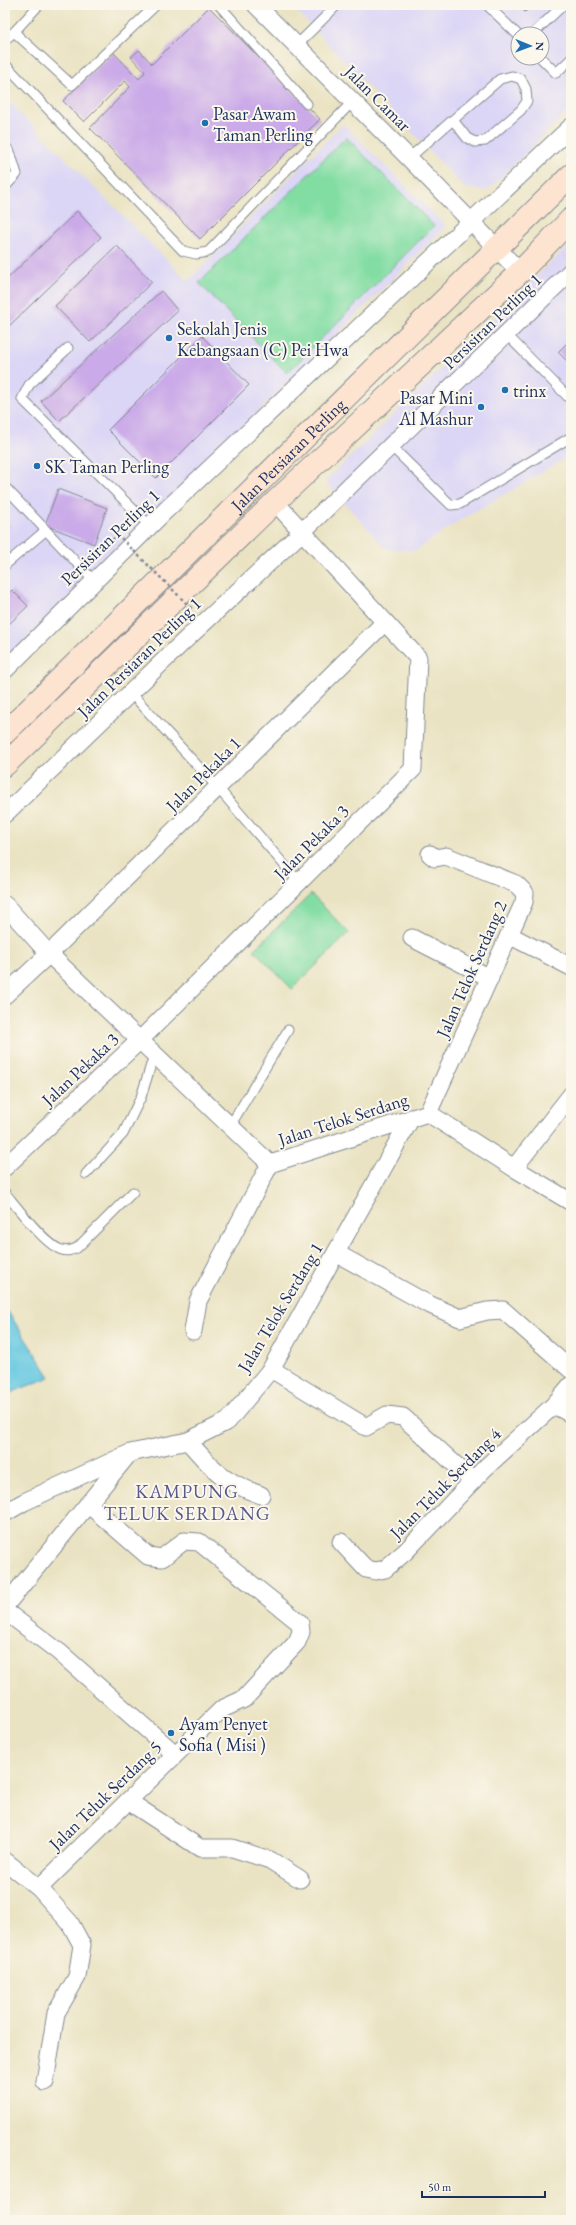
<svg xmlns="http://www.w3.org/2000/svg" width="576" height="2225" viewBox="0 0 576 2225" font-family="'EB Garamond',serif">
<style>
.built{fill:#dcd6f6;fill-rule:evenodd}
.green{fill:#82dda3;stroke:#4e8680}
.water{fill:#62c7e0;stroke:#3e7b9f}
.building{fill:#caaae8}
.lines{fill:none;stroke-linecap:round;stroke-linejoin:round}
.service-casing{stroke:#828990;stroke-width:11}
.minor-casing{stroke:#828990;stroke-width:19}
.secondary-casing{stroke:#828990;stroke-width:24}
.service{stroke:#fff;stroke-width:9}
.minor{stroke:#fff;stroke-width:17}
.secondary{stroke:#fde4d1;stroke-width:22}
.path-bridge{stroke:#828990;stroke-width:2.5;stroke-dasharray:3 3;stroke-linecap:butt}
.poi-dot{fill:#1f6fb2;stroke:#fbf7ec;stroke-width:1.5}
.labels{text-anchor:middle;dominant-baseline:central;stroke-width:4;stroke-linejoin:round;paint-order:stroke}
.street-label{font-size:18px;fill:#1b2f5e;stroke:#fbf7ec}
.poi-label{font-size:18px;fill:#1b2f5e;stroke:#fbf7ec;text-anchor:start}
.neighbourhood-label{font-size:19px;letter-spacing:1px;fill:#585a8e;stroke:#fbf7ec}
</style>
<rect width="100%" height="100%" fill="#fbf7ec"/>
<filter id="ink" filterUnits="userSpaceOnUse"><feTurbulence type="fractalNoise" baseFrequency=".025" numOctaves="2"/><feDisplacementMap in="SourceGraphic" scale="8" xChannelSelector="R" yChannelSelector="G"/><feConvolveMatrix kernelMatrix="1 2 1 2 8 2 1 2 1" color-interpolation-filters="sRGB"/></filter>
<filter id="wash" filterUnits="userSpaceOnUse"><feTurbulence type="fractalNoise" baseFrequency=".012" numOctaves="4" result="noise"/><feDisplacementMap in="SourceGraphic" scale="16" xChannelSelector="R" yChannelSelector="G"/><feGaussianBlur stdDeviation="0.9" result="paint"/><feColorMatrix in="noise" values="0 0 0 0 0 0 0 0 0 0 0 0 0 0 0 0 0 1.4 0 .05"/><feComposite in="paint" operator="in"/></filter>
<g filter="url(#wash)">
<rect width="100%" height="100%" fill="#eae3c3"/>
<g class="built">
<path d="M291,5H571V108L487,191L465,188ZM518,34H542V58H518Z"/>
<path d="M5,98L188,281L343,124L446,226L133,536L5,659Z"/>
<path d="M571,243V455L454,524L415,551L385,548L325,481Z"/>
</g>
<g class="green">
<path d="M346,137L434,226L287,373L199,283Z"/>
<path d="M311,894L349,933L292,989L254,950Z"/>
</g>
<path class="water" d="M5,1307L50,1377L5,1395Z"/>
<g id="blocks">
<g class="building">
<path d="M518,5H532L525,12Z"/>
<path d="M209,7L320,119L200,239L90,128L130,87L125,81L84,122L63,101L113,52L139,79L145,72L131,57L139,50L152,64Z"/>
<path d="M77,211L101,237L5,330V281Z"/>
<path d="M117,246L152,282L90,342L55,306Z"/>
<path d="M161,291L178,311L59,421L41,401Z"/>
<path d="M202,336L249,385L156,478L108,430Z"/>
<path d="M571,339V365L558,352Z"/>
<path d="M58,489L107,508L94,544L45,525Z"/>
<path d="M5,521L10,526L5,531Z"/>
<path d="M12,590L28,606L8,625L5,622V597Z"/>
</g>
</g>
</g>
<g filter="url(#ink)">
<use href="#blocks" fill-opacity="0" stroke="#828990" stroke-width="1"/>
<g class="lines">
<g class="service-casing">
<g id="service">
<path d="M219,5L307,104"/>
<path d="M487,5L518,35"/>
<path d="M14,32L39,5"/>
<path d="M533,34L563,5"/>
<path d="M5,40L14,32L72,85L156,5"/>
<path d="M297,45L337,5"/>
<path d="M541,58L556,73L571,59"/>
<path d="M5,64L183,251L196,254L208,252L353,101"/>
<path d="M5,146L10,152L17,174L5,187"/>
<path d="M409,158L500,79L512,76L521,79L526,89L527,101L521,110L485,141L475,142L467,138L453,120"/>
<path d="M506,334L571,400"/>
<path d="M68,348L29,385L22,399L150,526"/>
<path d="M391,446L451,505L460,504L571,437"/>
<path d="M5,487L93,580"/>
<path d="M5,565L45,531"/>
<path d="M130,692L218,788L299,882"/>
<path d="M230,1126L288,1030"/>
<path d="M86,1174L123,1134L141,1097L154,1055"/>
<path d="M5,1193C17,1207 46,1246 62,1250C68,1252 72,1250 77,1248L133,1192"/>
</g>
</g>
<g class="minor-casing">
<g id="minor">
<path d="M256,5L409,158L520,272"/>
<path d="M5,670L165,511L571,127"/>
<path d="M5,814L181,644L302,532L571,271"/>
<path d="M5,905L49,954L270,1164"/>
<path d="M509,935L571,967"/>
<path d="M412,938L490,978"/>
<path d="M5,995L49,954L385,622"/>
<path d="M428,1113L509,935L524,902L525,893L516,884L446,856L435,858L430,854"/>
<path d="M270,1164L428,1113L514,1168L571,1202"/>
<path d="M5,1167L139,1041L413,769L418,658L275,502"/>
<path d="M514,1168L571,1095"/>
<path d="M336,1253L426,1303L460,1318L487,1311L503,1310L571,1370"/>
<path d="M193,1331L198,1301L270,1164"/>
<path d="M271,1369L366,1427L387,1415L403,1417L473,1481"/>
<path d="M554,1405L571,1414"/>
<path d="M188,1441C213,1470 224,1482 261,1495"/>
<path d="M5,1513L24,1502L130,1453L188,1441L228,1421L271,1369L411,1118"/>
<path d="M341,1542L366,1569L376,1571L385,1569L405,1552L485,1468L554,1405L571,1385"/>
<path d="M5,1606L127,1456"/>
<path d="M5,1611L59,1652L175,1754"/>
<path d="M128,1801L200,1848H232L270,1860L300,1879"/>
<path d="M5,1861L39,1888L70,1923L82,1945L77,1977L56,2013L45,2082"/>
<path d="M39,1888L222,1709L244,1699L297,1642L301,1632L300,1623L199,1542L184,1541L162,1558L148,1556L88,1504"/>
</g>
</g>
<g class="secondary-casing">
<g id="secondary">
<path id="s1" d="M5,733L571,175"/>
<path d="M5,765L275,502L520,272L571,219"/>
</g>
</g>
<use href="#service" class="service"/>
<use href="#minor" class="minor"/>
<use href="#secondary" class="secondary"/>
<path class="path-bridge" d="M99,552L118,535L191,608L168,630"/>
</g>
</g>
<g class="poi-dot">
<circle cx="205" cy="123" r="4"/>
<circle cx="169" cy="338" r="4"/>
<circle cx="505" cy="390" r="4"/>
<circle cx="481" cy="407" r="4"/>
<circle cx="37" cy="466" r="4"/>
<circle cx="171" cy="1733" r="4"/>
</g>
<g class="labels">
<g class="street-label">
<text transform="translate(378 98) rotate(45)">Jalan Camar</text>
<text transform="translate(492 321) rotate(-44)">Persisiran Perling 1</text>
<text stroke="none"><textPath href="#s1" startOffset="397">Jalan Persiaran Perling</textPath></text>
<text transform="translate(110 537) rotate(-44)">Persisiran Perling 1</text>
<text transform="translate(139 657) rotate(-44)">Jalan Persiaran Perling 1</text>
<text transform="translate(203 774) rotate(-45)">Jalan Pekaka 1</text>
<text transform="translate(311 842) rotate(-45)">Jalan Pekaka 3</text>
<text transform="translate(471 969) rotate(-66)">Jalan Telok Serdang 2</text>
<text transform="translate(80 1069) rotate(-43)">Jalan Pekaka 3</text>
<text transform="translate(343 1119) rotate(-18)">Jalan Telok Serdang</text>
<text transform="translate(280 1307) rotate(-59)">Jalan Telok Serdang 1</text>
<text transform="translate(445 1483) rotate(-45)">Jalan Teluk Serdang 4</text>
<text transform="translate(105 1795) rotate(-44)">Jalan Teluk Serdang 5</text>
</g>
<g class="poi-label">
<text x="213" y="113">Pasar Awam<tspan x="213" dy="21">Taman Perling</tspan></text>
<text x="177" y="328">Sekolah Jenis<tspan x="177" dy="21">Kebangsaan (C) Pei Hwa</tspan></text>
<text x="513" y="390">trinx</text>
<text x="473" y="397" text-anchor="end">Pasar Mini<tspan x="473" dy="21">Al Mashur</tspan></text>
<text x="45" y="466">SK Taman Perling</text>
<text x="179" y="1723">Ayam Penyet<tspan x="179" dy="21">Sofia ( Misi )</tspan></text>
</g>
<g class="neighbourhood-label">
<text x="187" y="1491">KAMPUNG<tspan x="187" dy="22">TELUK SERDANG</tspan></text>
</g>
</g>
<rect width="576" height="2225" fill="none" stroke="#fbf7ec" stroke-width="20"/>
<g transform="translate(530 46) rotate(91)"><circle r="19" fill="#fbf7ec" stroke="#a1a7b3"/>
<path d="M0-3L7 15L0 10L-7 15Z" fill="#1f6fb2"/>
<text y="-6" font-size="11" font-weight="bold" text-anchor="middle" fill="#1b2f5e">N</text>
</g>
<path d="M422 2191v6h123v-6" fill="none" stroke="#1b2f5e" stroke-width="2"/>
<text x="428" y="2191" font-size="12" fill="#1b2f5e" stroke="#fbf7ec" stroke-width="3" paint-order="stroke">50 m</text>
</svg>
